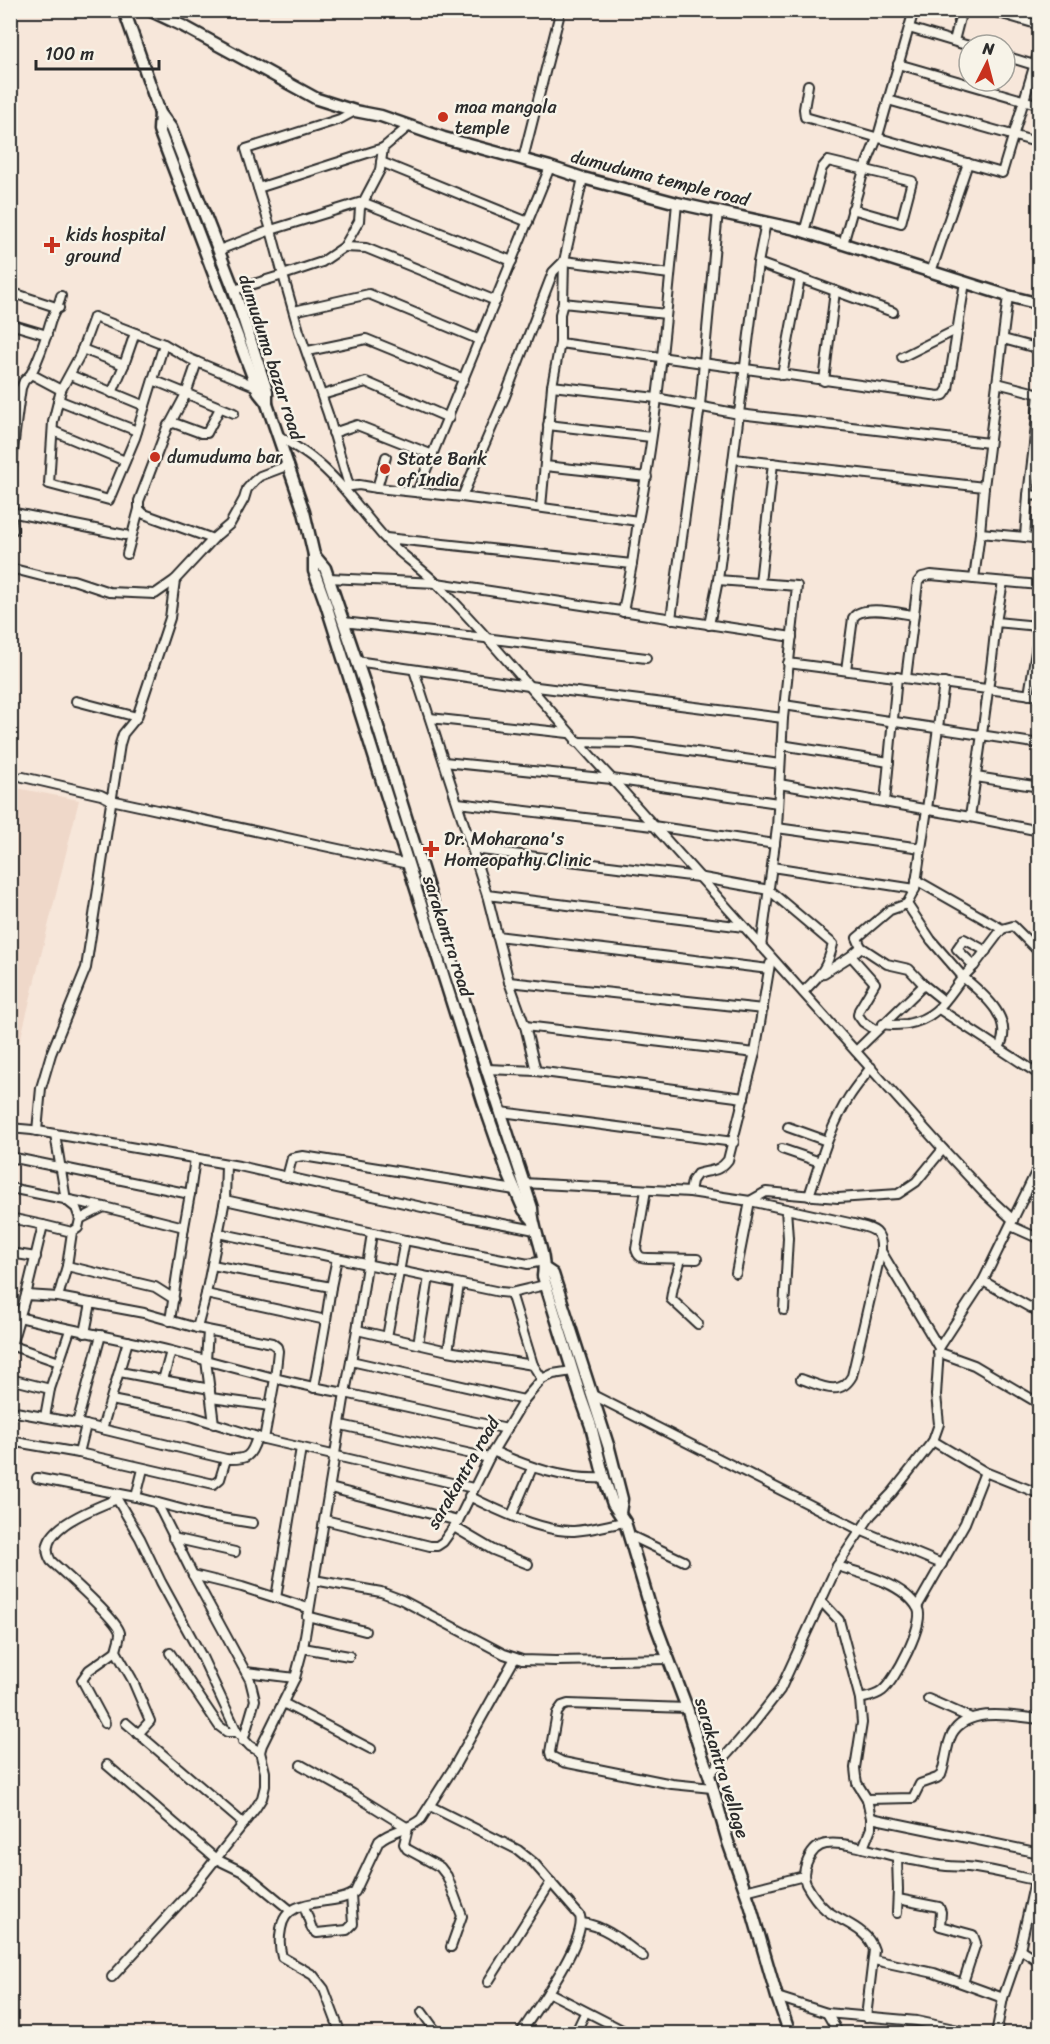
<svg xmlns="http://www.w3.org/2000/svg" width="1050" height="2044" viewBox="0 0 1050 2044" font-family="Sriracha,sans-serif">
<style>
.built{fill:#efd8c9}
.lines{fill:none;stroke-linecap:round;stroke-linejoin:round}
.street-casing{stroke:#2b2b2b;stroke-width:12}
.secondary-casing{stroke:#2b2b2b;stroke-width:15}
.street{stroke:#f7f3e8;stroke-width:8}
.secondary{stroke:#f7f3e8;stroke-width:10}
.poi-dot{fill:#c8321e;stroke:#f7f3e8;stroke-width:2}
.labels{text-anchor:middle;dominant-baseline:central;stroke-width:5;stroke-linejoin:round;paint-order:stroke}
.poi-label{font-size:18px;fill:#2b2b2b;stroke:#f7f3e8;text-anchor:start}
.street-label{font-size:18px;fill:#2b2b2b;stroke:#f7f3e8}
</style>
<rect width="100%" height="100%" fill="#f7e7da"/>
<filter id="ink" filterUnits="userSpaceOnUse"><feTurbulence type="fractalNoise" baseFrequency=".0167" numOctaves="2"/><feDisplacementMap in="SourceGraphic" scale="12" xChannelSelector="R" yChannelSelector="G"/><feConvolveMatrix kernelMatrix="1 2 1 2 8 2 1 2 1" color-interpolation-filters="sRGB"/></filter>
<g filter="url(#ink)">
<path class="built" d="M11,787L79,800L11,1078L10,787Z"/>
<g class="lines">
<g class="street-casing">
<g id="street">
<path d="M988,10L1006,15"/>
<path d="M1007,10L1006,15L1040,25"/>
<path d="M909,28L969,46"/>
<path d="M954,41L962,10"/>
<path d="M1005,56L1034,65"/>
<path d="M898,64L1040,105"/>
<path d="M808,85L804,109L805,117L1002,173L1040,47"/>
<path d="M888,100L1040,143"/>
<path d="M355,111L340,119L246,149L271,230L362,202L512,261"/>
<path d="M523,159L559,17"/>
<path d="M381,162L528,222"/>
<path d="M258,188L383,148"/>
<path d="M804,232L822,168L828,161L912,181L901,223L852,209"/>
<path d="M843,244L864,170L878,136L914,10"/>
<path d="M344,247L366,248L496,301"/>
<path d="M219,250L271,230L283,275L234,290"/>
<path d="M758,263L893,312"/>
<path d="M931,272L968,163"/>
<path d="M10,292L59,308"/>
<path d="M61,296C59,306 53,313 50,323C45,341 39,358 31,374L61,390L80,355L94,317L164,344L190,359L257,387"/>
<path d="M563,303L666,314"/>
<path d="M294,311L369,294L480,340"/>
<path d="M10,324L47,335"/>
<path d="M1003,339L1040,349"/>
<path d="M560,343L939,396L944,395L948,389L965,282"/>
<path d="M82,349L124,365L135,333"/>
<path d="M308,351L366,339L464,379"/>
<path d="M902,357L958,329"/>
<path d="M70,375L145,406"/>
<path d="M782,375L800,278"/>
<path d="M153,380L234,413"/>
<path d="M824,381L835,291"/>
<path d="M997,383L1040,394"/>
<path d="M552,386L656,398L739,414L989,443"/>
<path d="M61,390L53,422L49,484L109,500L135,438L164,344"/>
<path d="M112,393L124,365"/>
<path d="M1039,394L1033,454L1040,455"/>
<path d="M322,395L366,382L449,418"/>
<path d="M58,400L137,431"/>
<path d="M170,424L186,394L197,362"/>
<path d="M548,425L651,437"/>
<path d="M53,431L125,461"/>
<path d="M333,433L357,425L433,455"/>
<path d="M278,435C289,443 302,450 312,458C340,480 360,510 383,536C399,554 421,567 438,585C499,647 552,716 612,779L943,1149L983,1192L1013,1220"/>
<path d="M1033,454L1028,495L1040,496"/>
<path d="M734,459L984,487L1008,296"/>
<path d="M545,466L647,477"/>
<path d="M349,486L328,414L299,331L283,275L322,262L344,247L359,221L360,208L380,170L383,148L409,126"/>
<path d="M344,487L359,485L377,488L386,457"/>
<path d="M377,488L462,497L504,399L553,272L564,261L670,274"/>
<path d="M417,492L550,167"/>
<path d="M1028,495L1025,537L1040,539"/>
<path d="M462,497L638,521C658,416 667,309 677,203"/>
<path d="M541,507L552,386L560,343V314L563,303L564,261L583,178"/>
<path d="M10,512L125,535"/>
<path d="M13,530C8,483 14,435 21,388L24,381L31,374"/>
<path d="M980,533L984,487"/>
<path d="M1025,537L980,533L974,579L1040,585"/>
<path d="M386,538L632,564L623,612"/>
<path d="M213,539L144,514L139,509V501L168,425L174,423L201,433H207L220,408"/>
<path d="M127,554L139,509"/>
<path d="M632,564L638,521"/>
<path d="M10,568L45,577L73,580L109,592L155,594L175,580L216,536L230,524L244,499L247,489L254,481L260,476L289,465"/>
<path d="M328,578L437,583L792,637"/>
<path d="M760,583L773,463"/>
<path d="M671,619L700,405L718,211"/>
<path d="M343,622L485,638L646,658"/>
<path d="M996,622L1003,582"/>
<path d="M709,625L718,580"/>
<path d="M356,661L529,686L783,718"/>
<path d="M788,663L1040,696"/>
<path d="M414,670L487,895L509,982L525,1026L536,1071L744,1098"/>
<path d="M846,670L853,618C861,604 899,613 913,615"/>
<path d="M906,678L918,582L922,577L931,575L974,579"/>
<path d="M1029,695L1040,626"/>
<path d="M76,701L137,717"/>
<path d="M784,705L1040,744"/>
<path d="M430,718L568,733"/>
<path d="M576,742L633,743L780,764"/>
<path d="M781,745L889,762"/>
<path d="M444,762L612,779L778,803"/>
<path d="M23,777L101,795L111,800L408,864"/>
<path d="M976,777L1040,787"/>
<path d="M779,784L970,817L1040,831"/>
<path d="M885,802L897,677"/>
<path d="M458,803L653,826L775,844"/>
<path d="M970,817C979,752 990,687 996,622L1038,626"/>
<path d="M777,828L921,848"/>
<path d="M473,849L698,877L769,890L833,944C827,969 821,974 803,992"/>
<path d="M772,867L915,889L927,809L944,683"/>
<path d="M916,880L1002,929L974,966L963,977C983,994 1015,1019 999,1048"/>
<path d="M487,895L744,927"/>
<path d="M1002,929L1013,926L1040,953"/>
<path d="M497,936L769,969"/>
<path d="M761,947L777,828L783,718L797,586L718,580L758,263L766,222"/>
<path d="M861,947L887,964L909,969L924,985L944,1001"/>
<path d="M851,956L875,983L859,1010L858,1015L863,1022L875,1030"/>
<path d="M974,966L957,949L964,939L986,951"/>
<path d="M824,973L851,956L861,947L857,938L890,910L907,904"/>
<path d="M509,982L763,1009"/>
<path d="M939,1009L1040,1075"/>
<path d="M883,1024C892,1026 898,1025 907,1024C938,1018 945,1000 963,977L931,940L907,904L915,889"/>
<path d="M525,1026L755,1053"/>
<path d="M856,1051L924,985"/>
<path d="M487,1069L536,1071"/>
<path d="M501,1112L734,1142"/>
<path d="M788,1127L827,1141"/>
<path d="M10,1128L32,1130L239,1166L462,1216L535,1230"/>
<path d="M37,1131L41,1088L51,1054L86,968L120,744L123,734L137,717L170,618L175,580"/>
<path d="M55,1134L66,1200L76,1208L80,1219"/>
<path d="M782,1149L820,1162"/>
<path d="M10,1157L190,1194L195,1158"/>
<path d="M226,1164L225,1200L405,1240L528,1264L543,1261"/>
<path d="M287,1177L292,1158L303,1156L515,1190"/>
<path d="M523,1183L690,1192L750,1201L854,1224C873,1229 882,1229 881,1251L852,1376C840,1398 820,1385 801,1379"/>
<path d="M10,1188L104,1207L184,1227L190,1194"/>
<path d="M646,1190L636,1249C638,1257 641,1258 649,1258L697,1259"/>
<path d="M690,1192L692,1181L697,1174C710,1170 719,1172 728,1160L755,1053L770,964"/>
<path d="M809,1196C820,1162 830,1127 849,1097C856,1086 864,1077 871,1067"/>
<path d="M10,1218L43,1225L26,1295"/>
<path d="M43,1225L72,1232"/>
<path d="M1011,1226L1040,1239"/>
<path d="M218,1233L500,1292L511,1293L545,1285"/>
<path d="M881,1251L939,1348"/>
<path d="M10,1253L36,1257"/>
<path d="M681,1259L673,1287L671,1299L698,1324"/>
<path d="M212,1265L331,1287L337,1258"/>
<path d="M67,1266L155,1287L174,1299"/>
<path d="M736,1273L750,1201L766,1192L838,1198L898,1194L916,1182L943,1149"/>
<path d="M983,1281L1040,1313"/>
<path d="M511,1293L533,1365L542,1379"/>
<path d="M206,1294L326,1320L331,1287"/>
<path d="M58,1297L67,1266L72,1232L78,1228L80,1219L104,1207"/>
<path d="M784,1310L788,1238L786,1209"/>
<path d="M19,1317C69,1330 120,1338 171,1351C229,1366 286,1383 345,1393L357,1330L448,1351L533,1365"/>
<path d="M170,1321L184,1227"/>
<path d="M197,1328L206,1294L225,1200"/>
<path d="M357,1330L372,1233"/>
<path d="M208,1331L206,1360L214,1424"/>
<path d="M85,1333L91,1303"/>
<path d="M387,1337L405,1240"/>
<path d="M418,1344L429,1277"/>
<path d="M10,1345L59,1362"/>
<path d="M10,1349L26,1295L58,1297L144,1313L197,1328L272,1343L277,1347L278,1351L275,1379L264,1439"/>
<path d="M448,1351L459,1285"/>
<path d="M938,1352L974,1365L1040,1404"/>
<path d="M351,1361L524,1400"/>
<path d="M120,1372L210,1389"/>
<path d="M10,1379L50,1389"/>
<path d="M163,1380L171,1351"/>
<path d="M314,1388L326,1320"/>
<path d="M591,1394L860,1530L942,1564"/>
<path d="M211,1398L270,1406"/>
<path d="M111,1400L188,1415L264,1439L473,1488"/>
<path d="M10,1411L77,1423L226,1459C247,1460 251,1457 257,1437"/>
<path d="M45,1417L50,1389L70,1330"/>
<path d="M77,1423L101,1335"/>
<path d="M341,1425L489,1458"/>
<path d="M102,1429L128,1341"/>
<path d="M10,1441L79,1453L214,1484L220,1479L226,1459"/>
<path d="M933,1441L985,1472L1040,1494"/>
<path d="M493,1451C528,1467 565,1480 604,1478"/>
<path d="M79,1453L86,1425"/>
<path d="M37,1478L136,1497L203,1515L253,1523"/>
<path d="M330,1488L458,1521"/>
<path d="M114,1494L140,1538L161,1582L202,1657L237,1732L250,1746L260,1752"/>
<path d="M469,1496C498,1511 542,1532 574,1531C591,1530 608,1525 625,1522"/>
<path d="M136,1497L143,1469"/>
<path d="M117,1499C95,1508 32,1530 51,1561C64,1573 118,1620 120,1633C120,1639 117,1645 116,1651L132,1679L150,1721L138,1734"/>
<path d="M157,1503L193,1575L250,1680L255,1700L243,1741"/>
<path d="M512,1515L532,1468"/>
<path d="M325,1520L430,1546H437L443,1542L458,1521L489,1458L524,1400L542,1379L553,1374L572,1371"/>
<path d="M454,1527L493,1550L528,1564"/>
<path d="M629,1535L684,1561"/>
<path d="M173,1538L235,1552"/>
<path d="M837,1566C861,1573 905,1584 918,1609C925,1624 895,1681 882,1691C876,1696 868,1697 860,1699"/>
<path d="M193,1575L242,1587L308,1608"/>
<path d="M314,1580L381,1592L402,1600L504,1654L522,1660L556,1661L669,1659"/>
<path d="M276,1598L301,1448"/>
<path d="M821,1601L839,1620L860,1699L862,1723L855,1768L856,1777L857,1783L867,1799L871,1818V1828L863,1848"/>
<path d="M917,1607L965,1523L985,1472"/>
<path d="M307,1616L365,1631"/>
<path d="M303,1648L349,1656"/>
<path d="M170,1653L219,1726L227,1732H237"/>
<path d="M246,1672L295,1678"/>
<path d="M928,1699L971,1718"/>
<path d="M283,1703L371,1749"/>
<path d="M687,1708L568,1704L562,1706L557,1713L550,1752L551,1756L563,1762L672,1784L712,1788"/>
<path d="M105,1723L82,1680L89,1670L116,1651"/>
<path d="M126,1723L244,1824"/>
<path d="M107,1765L216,1859L245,1873L290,1910"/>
<path d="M301,1765L353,1794L408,1828L404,1844L407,1849L440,1867L447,1876L462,1916L451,1947"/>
<path d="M709,1775L751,1727L780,1690L837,1566L871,1515L892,1493L933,1441L939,1424L936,1395L939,1348L983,1281L1040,1164"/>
<path d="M867,1799L913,1798L920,1784L937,1778L941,1775C946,1762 946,1746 952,1734C968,1706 1013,1716 1040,1719"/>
<path d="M430,1806L518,1850L534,1863L580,1916C587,1941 535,2011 520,2034"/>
<path d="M871,1818L1040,1853"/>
<path d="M897,1857L898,1890L897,1913"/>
<path d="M745,1891L804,1876"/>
<path d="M898,1899L939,1907L941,1912L940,1926L973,1935L976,1943L963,1983"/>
<path d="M304,1906L312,1929L317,1933L347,1930L353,1924L351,1895"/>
<path d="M582,1923C606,1926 624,1943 643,1957"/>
<path d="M1020,1949L1040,1962"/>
<path d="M874,1960L934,1973L1003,1998"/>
<path d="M112,1977L189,1893L255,1809L262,1798L265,1786V1772L260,1752L262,1745L295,1678L303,1648L345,1393L507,1429"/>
<path d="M488,1982L551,1882"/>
<path d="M548,1992L630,2034"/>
<path d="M777,1997L827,2013L917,2021L977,2034"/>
<path d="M422,2012L438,2034"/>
<path d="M827,2013L839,2034"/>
<path d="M866,2017L874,1950C867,1928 843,1923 826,1910C818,1903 811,1893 806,1884C800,1870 811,1846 826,1844C849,1841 884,1855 907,1859C918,1861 929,1864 939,1865C951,1867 964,1866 976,1868C996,1871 1015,1876 1035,1880"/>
<path d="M341,2034L324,1989L313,1975L282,1957C279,1947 279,1939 281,1929C286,1893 336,1908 355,1892L379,1841C391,1830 409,1830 421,1819L454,1767L515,1658"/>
<path d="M575,2034L585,2013"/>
<path d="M996,2034L1003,1998L1020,1949L1040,1858"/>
</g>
</g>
<g class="secondary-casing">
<g id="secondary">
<path d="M124,10L160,113L171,128L234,290L267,391V404L304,512L314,555V571L326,604L483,1101L508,1173L524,1210L532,1219"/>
<path d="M149,10L185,27L317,99L355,111L381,116L444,138L550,167L583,178L677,203L796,229L1008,296L1040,304"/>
<path d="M160,113L159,130L259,393L267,403"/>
<path d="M314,555L325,568L365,685L443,936L532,1208C532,1231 547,1252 543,1276L581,1398L591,1426L604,1478L613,1504L625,1522L655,1623L687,1708L698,1744L709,1775L728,1842L750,1904L777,1997L790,2034"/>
<path d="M544,1268L553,1274L609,1448L622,1499L620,1513"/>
</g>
</g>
<use href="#street" class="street"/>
<use href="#secondary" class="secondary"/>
</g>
</g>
<g class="poi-dot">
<circle cx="443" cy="117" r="6"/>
<path d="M49 236h6v6h6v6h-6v6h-6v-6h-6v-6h6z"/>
<circle cx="155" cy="457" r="6"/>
<circle cx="385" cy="469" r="6"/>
<path d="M428 840h6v6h6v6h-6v6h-6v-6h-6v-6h6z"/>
</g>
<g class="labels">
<g class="poi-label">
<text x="455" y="107">maa mangala<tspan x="455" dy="21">temple</tspan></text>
<text x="66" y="235">kids hospital<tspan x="66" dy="21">ground</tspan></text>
<text x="167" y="457">dumuduma bar</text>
<text x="397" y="459">State Bank<tspan x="397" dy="21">of India</tspan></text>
<text x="444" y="839">Dr. Moharana's<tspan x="444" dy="21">Homeopathy Clinic</tspan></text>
</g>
<g class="street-label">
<text transform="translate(660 178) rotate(14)">dumuduma temple road</text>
<text transform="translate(271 357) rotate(72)">dumuduma bazar road</text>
<text transform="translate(448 936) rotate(72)">sarakantra road</text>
<text transform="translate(463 1473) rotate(-60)">sarakantra road</text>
<text transform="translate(722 1768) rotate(73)">sarakantra vellage</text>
</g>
</g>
<rect width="1050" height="2044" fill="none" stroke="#f7f3e8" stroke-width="36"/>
<rect x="18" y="18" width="1014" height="2008" fill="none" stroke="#2b2b2b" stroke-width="2" filter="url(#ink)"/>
<g transform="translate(987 63) rotate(6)"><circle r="28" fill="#f7f3e8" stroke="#a5a39c" stroke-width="1.5"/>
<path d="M0-4.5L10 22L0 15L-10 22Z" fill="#c8321e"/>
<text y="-9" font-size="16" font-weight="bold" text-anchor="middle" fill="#2b2b2b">N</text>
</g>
<path d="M36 60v9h123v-9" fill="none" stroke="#2b2b2b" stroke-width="3"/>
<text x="45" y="60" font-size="18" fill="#2b2b2b" stroke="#f7f3e8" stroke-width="4.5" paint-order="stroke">100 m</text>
</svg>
